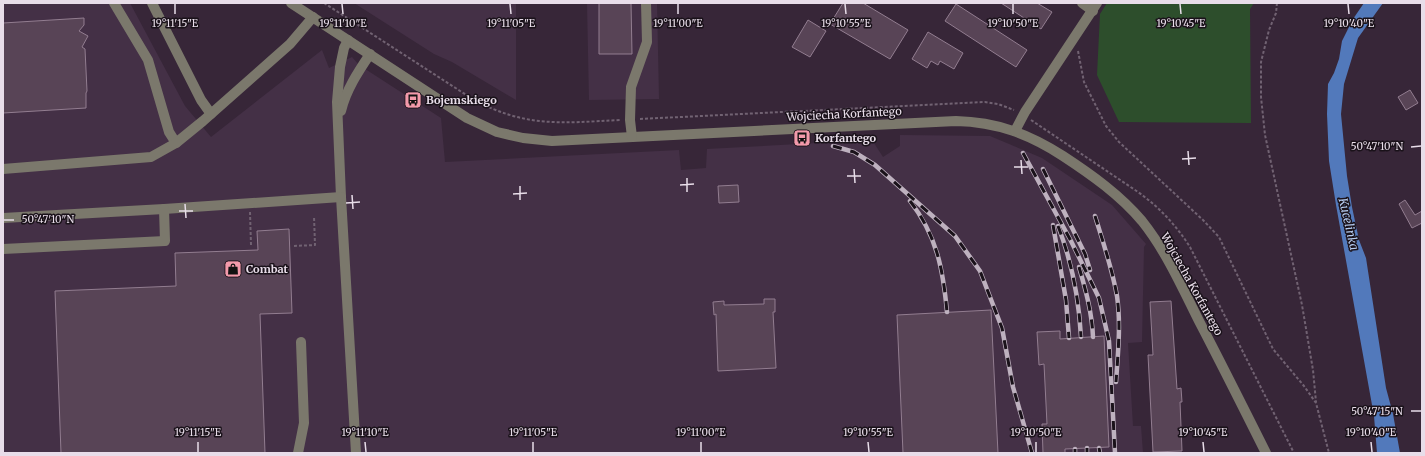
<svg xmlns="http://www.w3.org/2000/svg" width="1425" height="456" viewBox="0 0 1425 456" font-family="Merriweather,serif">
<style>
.built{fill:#443046}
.green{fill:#2d4e2c}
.water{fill:#5279bb}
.building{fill:#584456;stroke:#927d90}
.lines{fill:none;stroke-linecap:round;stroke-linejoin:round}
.path{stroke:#716272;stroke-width:2;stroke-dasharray:3 2;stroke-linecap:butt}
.minor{stroke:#7b786c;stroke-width:10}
.rail-casing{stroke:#beb1bf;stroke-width:4.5}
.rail{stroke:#1a121a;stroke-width:3;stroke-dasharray:9;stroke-linecap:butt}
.ticks{fill:none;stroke:#e8dde9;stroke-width:1.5}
.labels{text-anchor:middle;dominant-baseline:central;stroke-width:3;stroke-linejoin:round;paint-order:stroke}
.poi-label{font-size:11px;font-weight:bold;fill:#e8dde9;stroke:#1a121a;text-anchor:start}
.street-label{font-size:11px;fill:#e8dde9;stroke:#1a121a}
.water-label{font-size:12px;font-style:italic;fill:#b6ccf0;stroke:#1a121a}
.ticks-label{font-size:10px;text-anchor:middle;fill:#e8dde9;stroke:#1a121a;stroke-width:3;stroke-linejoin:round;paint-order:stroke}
</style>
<rect width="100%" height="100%" fill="#372638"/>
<g class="built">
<path d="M3,3H130L185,106L211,137L322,50L329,68L352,57L359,65L441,118L445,162L679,150L681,170L706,168L707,149L872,140L883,157L900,146V135L990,136L1042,158L1112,205L1146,244L1144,247L1142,342L1128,343L1133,426H1141L1143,453H3Z"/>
<path d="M354,3H516V100L452,62L434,54Z"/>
<path d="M587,3H657L659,99L589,100Z"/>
</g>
<path class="green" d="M1107,3H1254L1250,9L1251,123L1119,122L1097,75L1100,14Z"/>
<path class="water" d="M1364,3H1383L1358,38L1344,84L1341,114L1347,176L1352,207L1359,240L1366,258L1386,388L1393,414L1400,453H1377L1374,416L1336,205L1329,161L1327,114L1328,84L1334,73L1339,59L1342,41L1353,19Z"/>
<g class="building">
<path d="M599,3H631L632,54H599Z"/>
<path d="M843,3H863L908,30L890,59L830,24Z"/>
<path d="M1001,3H1037L1052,12L1041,29Z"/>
<path d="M956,4L1027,50L1016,67L945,21Z"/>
<path d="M84,18V25L79,31L88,36L82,47L85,49L87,91L86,93V108L3,113V23Z"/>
<path d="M808,20L826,31L810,57L792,47Z"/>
<path d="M928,32L963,53L954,69L940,61L938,65L931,61L927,68L912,59Z"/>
<path d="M1410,90L1418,103L1406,110L1398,97Z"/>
<path d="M738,185L739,202L719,203L718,186Z"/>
<path d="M1405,200L1415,215L1422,211V223L1412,228L1399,204Z"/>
<path d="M289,229L292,313L260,314L265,453H61L55,291L176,286L175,253L258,250L257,231Z"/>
<path d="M764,299H775V312H773L776,368L718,371L716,314L714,315L713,302L724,301V305L764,304Z"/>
<path d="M1171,301L1177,389L1181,388L1182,402H1180L1182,451L1153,452L1148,355H1153L1150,302Z"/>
<path d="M991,310L998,453H903L897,315Z"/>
<path d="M1060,331V339L1104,336L1109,447L1065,449V453H1043L1042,424H1047L1044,364L1039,365L1037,332Z"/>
</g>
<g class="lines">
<g class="path">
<path d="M324,3L471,98C524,128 561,123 620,120"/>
<path d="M1277,3L1276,13L1269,30L1261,62V97L1265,135L1302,305L1313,370L1316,402"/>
<path d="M1078,51L1084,82L1106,126L1119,142L1203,220L1219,237L1273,349L1304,386L1316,403L1329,453"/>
<path d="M640,119L985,102L998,104L1014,110"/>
<path d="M1031,120L1138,192C1159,207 1176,225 1190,247L1294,453"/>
<path d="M250,212L251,245"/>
<path d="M294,246L315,245L314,216"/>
</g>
<g class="minor">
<path d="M114,3L148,60L169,132L176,143"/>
<path d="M152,3L201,100L211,114"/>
<path d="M291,3L467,118L497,132L523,138L552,141L956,121C997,122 1029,134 1063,156C1092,175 1120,195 1142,221C1166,251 1182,287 1199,321C1222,365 1244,409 1266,453"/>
<path d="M1082,3L1093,11"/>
<path d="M348,40L344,48L340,67L337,102L341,197L356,453"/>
<path d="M341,111C346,90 358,72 370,54"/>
<path d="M1015,131L1025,112L1097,3"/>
<path d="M632,137L630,120L631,87L647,42L646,3"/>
<path d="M3,169L151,157L176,143L203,121L290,44L313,17"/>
<path d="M3,218L164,209L341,197"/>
<path d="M3,249L165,241L164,209"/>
<path d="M298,453L304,423L301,342"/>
</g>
<g class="rail-casing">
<g id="rail">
<path d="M833,146L854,152L875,165L955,236L980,271L1002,328L1013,387L1032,453"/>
<path d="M1023,153L1071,241L1099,298L1109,341L1115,453"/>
<path d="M1043,169L1085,254L1090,270"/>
<path d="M910,201C937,236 943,269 947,312"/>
<path d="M1095,216C1103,242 1112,268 1117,296C1121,324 1118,353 1116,382"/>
<path d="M1053,225L1066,300L1069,338"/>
<path d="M1058,226C1072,262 1079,300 1081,337"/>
<path d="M1079,267C1086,291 1092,313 1093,337"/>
<path d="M1087,448V453"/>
<path d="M1099,448L1100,453"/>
<path d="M1075,449V453"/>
</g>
</g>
<use href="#rail" class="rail"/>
</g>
<path class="ticks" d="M175,4V14M342,4L343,14M510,4L511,14M678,4V14M845,4L846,14M1013,4V14M1180,4L1181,14M1348,4L1349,14M1411,147L1421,146M1188,151L1189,165M1182,159L1196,158M1021,160L1022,174M1014,167H1028M854,169L855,183M847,176H861M687,178V192M680,185L694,184M520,186V200M513,194L527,193M352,195L353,209M346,203L360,202M185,204L186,218M179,211H193M4,220H14M1411,411H1421M198,442V452M365,442L366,452M533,442V452M701,442V452M868,442L869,452M1036,442V452M1203,442L1204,452M1371,442L1372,452"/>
<defs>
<g id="bus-square" transform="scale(0.9)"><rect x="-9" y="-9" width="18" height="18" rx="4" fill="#f39aab" stroke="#1a121a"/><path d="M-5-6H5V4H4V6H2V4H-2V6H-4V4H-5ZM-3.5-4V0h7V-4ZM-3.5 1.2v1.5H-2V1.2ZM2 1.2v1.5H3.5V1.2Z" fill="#111"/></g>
<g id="shop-square" transform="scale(0.9)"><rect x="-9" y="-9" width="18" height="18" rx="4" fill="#f39aab" stroke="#1a121a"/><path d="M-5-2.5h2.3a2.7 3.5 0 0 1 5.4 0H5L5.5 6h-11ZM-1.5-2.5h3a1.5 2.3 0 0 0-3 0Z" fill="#111"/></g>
</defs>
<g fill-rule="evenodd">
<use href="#bus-square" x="413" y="100"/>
<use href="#bus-square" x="802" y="138"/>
<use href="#shop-square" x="233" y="269"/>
</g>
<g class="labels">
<g class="poi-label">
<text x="426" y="100">Bojemskiego</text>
<text x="815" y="138">Korfantego</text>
<text x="246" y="269">Combat</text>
</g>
<g class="street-label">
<text transform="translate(844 114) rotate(-3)">Wojciecha Korfantego</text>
<text transform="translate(1192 284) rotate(61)">Wojciecha Korfantego</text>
</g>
<g class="water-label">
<text transform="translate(1349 224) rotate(77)">Kucelinka</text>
</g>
</g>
<g class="ticks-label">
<text x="175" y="27">19°11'15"E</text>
<text x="343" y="27">19°11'10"E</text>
<text x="511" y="27">19°11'05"E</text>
<text x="678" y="27">19°11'00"E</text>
<text x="846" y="27">19°10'55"E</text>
<text x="1013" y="27">19°10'50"E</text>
<text x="1349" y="27">19°10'40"E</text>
<text x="1181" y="27">19°10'45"E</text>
<text x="1377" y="150">50°47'10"N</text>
<text x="48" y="223">50°47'10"N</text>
<text x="1377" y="415">50°47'15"N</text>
<text x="198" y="436">19°11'15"E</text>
<text x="365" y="436">19°11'10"E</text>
<text x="533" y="436">19°11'05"E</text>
<text x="701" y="436">19°11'00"E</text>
<text x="868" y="436">19°10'55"E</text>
<text x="1036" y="436">19°10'50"E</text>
<text x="1203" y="436">19°10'45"E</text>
<text x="1371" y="436">19°10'40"E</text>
</g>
<rect width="1425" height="456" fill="none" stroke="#e8dde9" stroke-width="8"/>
</svg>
